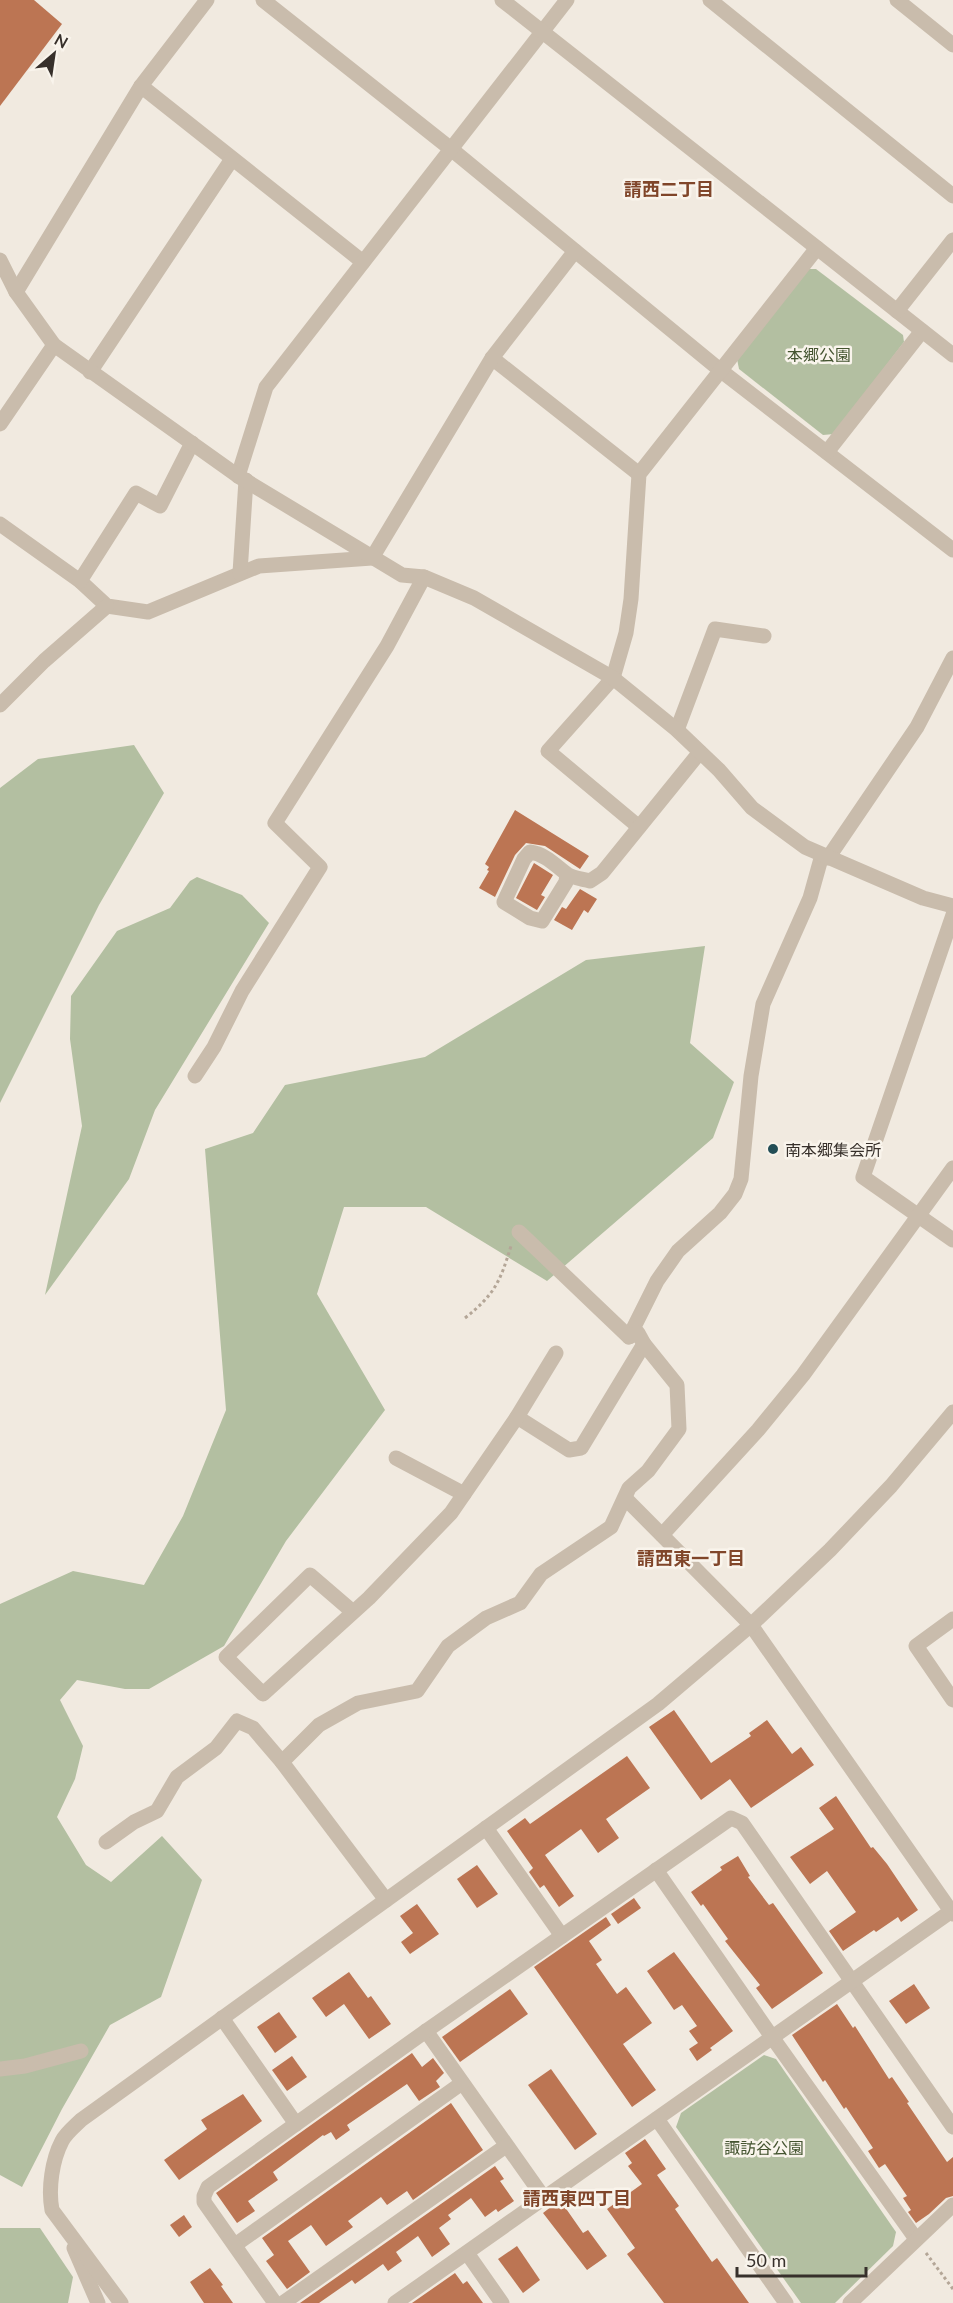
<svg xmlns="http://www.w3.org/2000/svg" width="953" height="2303" viewBox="0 0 953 2303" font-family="Lato,'Noto Sans JP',sans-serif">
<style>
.green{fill:#b3bfa1}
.building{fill:#bc7553}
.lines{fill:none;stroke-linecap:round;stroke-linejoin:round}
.path{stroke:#b4a697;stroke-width:3;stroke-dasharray:3 3;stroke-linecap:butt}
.minor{stroke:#c9bcac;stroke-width:15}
.tertiary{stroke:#c9bcac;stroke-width:15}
.poi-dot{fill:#234e56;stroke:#f9f4ec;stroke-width:2}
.labels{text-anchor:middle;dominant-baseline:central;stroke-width:5;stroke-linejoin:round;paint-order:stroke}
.park-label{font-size:16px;fill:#445430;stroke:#f9f4ec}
.poi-label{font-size:16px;fill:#37302b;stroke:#f9f4ec;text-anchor:start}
.neighbourhood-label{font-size:18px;font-weight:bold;fill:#80462a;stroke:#f9f4ec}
</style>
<rect width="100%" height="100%" fill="#f1eae0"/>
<g class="green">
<path d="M807,269H816L903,335L904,342L834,434L823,435L739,369L737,359Z"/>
<path d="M134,745L164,793L99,905L0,1103V788L38,759Z"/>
<path d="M197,877L242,895L269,923L155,1110L129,1179L45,1295L82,1126L70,1039L71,996L117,931L170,908L190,881Z"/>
<path d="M705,946L690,1043L734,1082L713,1138L547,1281L426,1207H344L317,1294L385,1410L286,1541L224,1646L149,1689H125L77,1680L60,1700L83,1746L75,1779L57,1817L86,1865L111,1882L162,1836L202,1880L161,1997L110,2025L62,2109L22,2187L0,2175V1604L73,1571L144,1585L183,1516L226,1410L205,1149L253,1133L285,1085L425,1057L586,960Z"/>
<path d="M764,2055L776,2059L896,2232L893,2246L835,2303H801L676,2127L681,2113Z"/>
<path d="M0,2228H40L73,2277L68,2303H0Z"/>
</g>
<g class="building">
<path d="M0,0H34L62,24L0,106Z"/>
<path d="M515,810L589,856L580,869L545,846L526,843L515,855L495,897L479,888L489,871L487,870L489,867L485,864Z"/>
<path d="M534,863L553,875L541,895L545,897L537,910L516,898Z"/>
<path d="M580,889L597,899L588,913L584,910L572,930L554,920L562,907L566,909Z"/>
<path d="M674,1710L711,1763L751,1736L749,1733L767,1720L792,1754L801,1747L814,1765L751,1808L730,1779L701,1800L649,1727Z"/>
<path d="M627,1756L650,1788L606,1819L619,1838L598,1853L581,1829L545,1855L574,1896L559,1907L544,1885L540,1888L529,1872L533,1868L507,1831L525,1818L530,1824Z"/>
<path d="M836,1796L871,1848L873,1847L887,1864L918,1910L901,1922L898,1917L876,1932L874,1930L843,1951L829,1931L856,1912L827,1871L810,1884L790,1857L834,1829L819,1808Z"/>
<path d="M738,1856L750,1876L748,1877L769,1905L773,1903L823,1973L772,2009L756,1988L760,1985L725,1941L728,1939L703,1904L701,1906L691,1892L722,1870L720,1867Z"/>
<path d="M477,1865L498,1894L477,1908L457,1879Z"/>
<path d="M634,1898L641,1908L618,1924L611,1914Z"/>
<path d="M417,1904L439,1934L410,1954L401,1942L413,1933L400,1916Z"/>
<path d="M606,1917L611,1925L589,1941L602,1960L596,1964L617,1994L626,1987L652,2023L623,2044L656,2090L632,2107L534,1967Z"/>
<path d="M674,1952L733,2031L710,2048L712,2050L697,2061L689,2049L698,2043L689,2031L697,2026L682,2005L674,2010L647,1971Z"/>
<path d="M349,1972L368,1998L371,1996L391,2024L369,2039L344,2004L326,2017L312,1998Z"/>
<path d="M914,1984L930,2008L906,2024L889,2001Z"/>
<path d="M510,1989L528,2014L460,2062L442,2037Z"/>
<path d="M837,2004L853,2028L855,2026L889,2079L892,2077L909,2102L907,2103L947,2162L953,2157V2196L946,2198L929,2214L916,2223L908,2212L911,2210L903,2198L907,2196L885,2164L879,2168L868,2151L873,2148L846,2107L844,2109L825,2080L823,2082L792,2035Z"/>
<path d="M279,2012L297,2037L275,2053L257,2027Z"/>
<path d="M412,2053L422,2067L433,2058L444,2073L436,2081L440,2087L419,2101L407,2084L347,2125L350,2130L336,2140L331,2132L324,2136L323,2135L273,2172L278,2180L248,2201L255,2211L237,2223L216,2193Z"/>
<path d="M292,2056L307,2077L287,2091L272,2070Z"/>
<path d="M551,2069L597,2134L575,2150L528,2085Z"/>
<path d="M243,2094L262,2121L179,2180L164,2160L207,2129L201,2120Z"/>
<path d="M451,2103L483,2150L413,2200L407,2191L387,2205L381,2197L348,2221L353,2227L326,2246L311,2225L288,2241L310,2272L287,2289L266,2261L274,2255L262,2238Z"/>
<path d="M645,2139L666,2169L657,2175L679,2206L675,2209L712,2262L717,2258L749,2303H664L627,2254L635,2248L607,2209L642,2184L628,2166L632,2163L625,2153Z"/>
<path d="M495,2166L504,2179L500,2181L514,2201L498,2212L496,2209L485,2217L471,2198L448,2215L451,2219L439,2228L450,2244L432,2257L418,2236L396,2252L402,2261L388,2271L383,2264L355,2284L352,2280L319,2303H300Z"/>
<path d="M560,2200L583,2233L588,2230L607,2256L587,2270L543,2213Z"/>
<path d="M184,2215L192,2227L179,2237L170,2225Z"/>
<path d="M517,2246L540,2280L523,2293L498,2259Z"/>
<path d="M210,2268L223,2285L221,2286L233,2303H204L190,2282Z"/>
<path d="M455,2273L463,2284L467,2281L483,2303H412Z"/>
</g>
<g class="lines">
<g class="path">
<path d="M465,1318C495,1294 500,1282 511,1246"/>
<path d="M926,2253L953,2289"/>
</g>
<g class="minor">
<path d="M263,0L451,149L720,370L953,550"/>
<path d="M710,0L953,196"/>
<path d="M897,0L953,45"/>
<path d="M141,86L363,262"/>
<path d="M16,292L141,86L207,0"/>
<path d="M492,358L639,474"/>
<path d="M90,372L232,159"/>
<path d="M0,424L54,345"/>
<path d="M827,452L922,331"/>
<path d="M238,476L266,387L567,0"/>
<path d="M0,524L80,581L107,606L148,612L259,566L372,558L492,358L575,251"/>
<path d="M240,573L246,480"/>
<path d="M80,581L136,493L160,506L192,443"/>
<path d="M0,705L44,661L107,606"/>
<path d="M677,730L715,629L764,636"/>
<path d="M639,827L548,751L613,678L626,633L631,599L639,474L817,248"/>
<path d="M828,858L917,727L953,658"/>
<path d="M567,874L566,882L542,921L530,918L504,902L524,859L530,852C545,854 555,865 567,874C572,878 583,879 590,881L602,873L700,752"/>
<path d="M953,915L863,1177L953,1240"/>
<path d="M195,1076L214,1047L242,991L320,867L275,823L387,646L424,577"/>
<path d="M629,1337L657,1281L678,1251L720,1213L735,1194L741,1179L751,1076L763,1004L810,898L822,855"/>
<path d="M517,1417L569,1450L581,1448L644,1344"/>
<path d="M396,1458L464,1494"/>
<path d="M625,1498L751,1625"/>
<path d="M662,1535L758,1430L803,1375L953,1168"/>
<path d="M353,1612L310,1575L226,1657L263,1694L369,1598L451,1513L517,1417L556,1353"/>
<path d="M953,1619L916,1646L953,1700"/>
<path d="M282,1762L319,1725L358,1703L417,1691L448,1646L486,1618L520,1603L541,1574L611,1527L629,1488L648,1471L679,1429L677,1385L644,1344L638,1333L629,1337L519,1232"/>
<path d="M486,1828L562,1936"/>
<path d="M106,1842L134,1822L157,1811L177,1777L216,1748L237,1721L253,1728L282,1762L386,1900"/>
<path d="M656,1870L772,2037L916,2239"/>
<path d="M222,2018L296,2124"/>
<path d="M426,2031L544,2198"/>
<path d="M0,2069L25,2066L81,2051"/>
<path d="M657,2119L786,2303"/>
<path d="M235,2245L462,2083"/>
<path d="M467,2253L502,2303"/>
<path d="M275,2303L204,2202V2196L208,2187L426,2031L731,1818L742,1823L953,2127"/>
<path d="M283,2303L506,2146"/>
<path d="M395,2303L953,1910"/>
<path d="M850,2303L953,2205"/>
</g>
<g class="tertiary">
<path d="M502,0L953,355"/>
<path d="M0,260L16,292L54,345L238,476L402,575L424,577L474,598L613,678L677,730L719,770L752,808L805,847L923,898L953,906"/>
<path d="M897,311L953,240"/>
<path d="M751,1625L953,1914"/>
<path d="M74,2248L98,2303"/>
<path d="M121,2303L52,2210C48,2189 52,2160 62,2141C66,2133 75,2126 81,2120L658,1704L751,1625L830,1550L891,1486L953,1412"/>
</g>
</g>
<circle class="poi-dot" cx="773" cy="1149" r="6"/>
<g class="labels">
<g class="park-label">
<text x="819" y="354">本郷公園</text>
<text x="764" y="2147">諏訪谷公園</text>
</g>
<g class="poi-label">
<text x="785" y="1149">南本郷集会所</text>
</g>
<g class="neighbourhood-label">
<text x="669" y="189">請西二丁目</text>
<text x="691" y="1558">請西東一丁目</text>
<text x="577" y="2198">請西東四丁目</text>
</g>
</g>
<g transform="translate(54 54) rotate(29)" stroke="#f9f4ec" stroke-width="4.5" paint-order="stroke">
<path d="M0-4.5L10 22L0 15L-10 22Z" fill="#37302b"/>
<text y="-9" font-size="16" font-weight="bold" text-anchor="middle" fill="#37302b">N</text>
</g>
<path d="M737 2267v9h129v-9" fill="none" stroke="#37302b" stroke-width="3"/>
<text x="746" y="2267" font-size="18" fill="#37302b" stroke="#f9f4ec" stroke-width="4.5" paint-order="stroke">50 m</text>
</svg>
